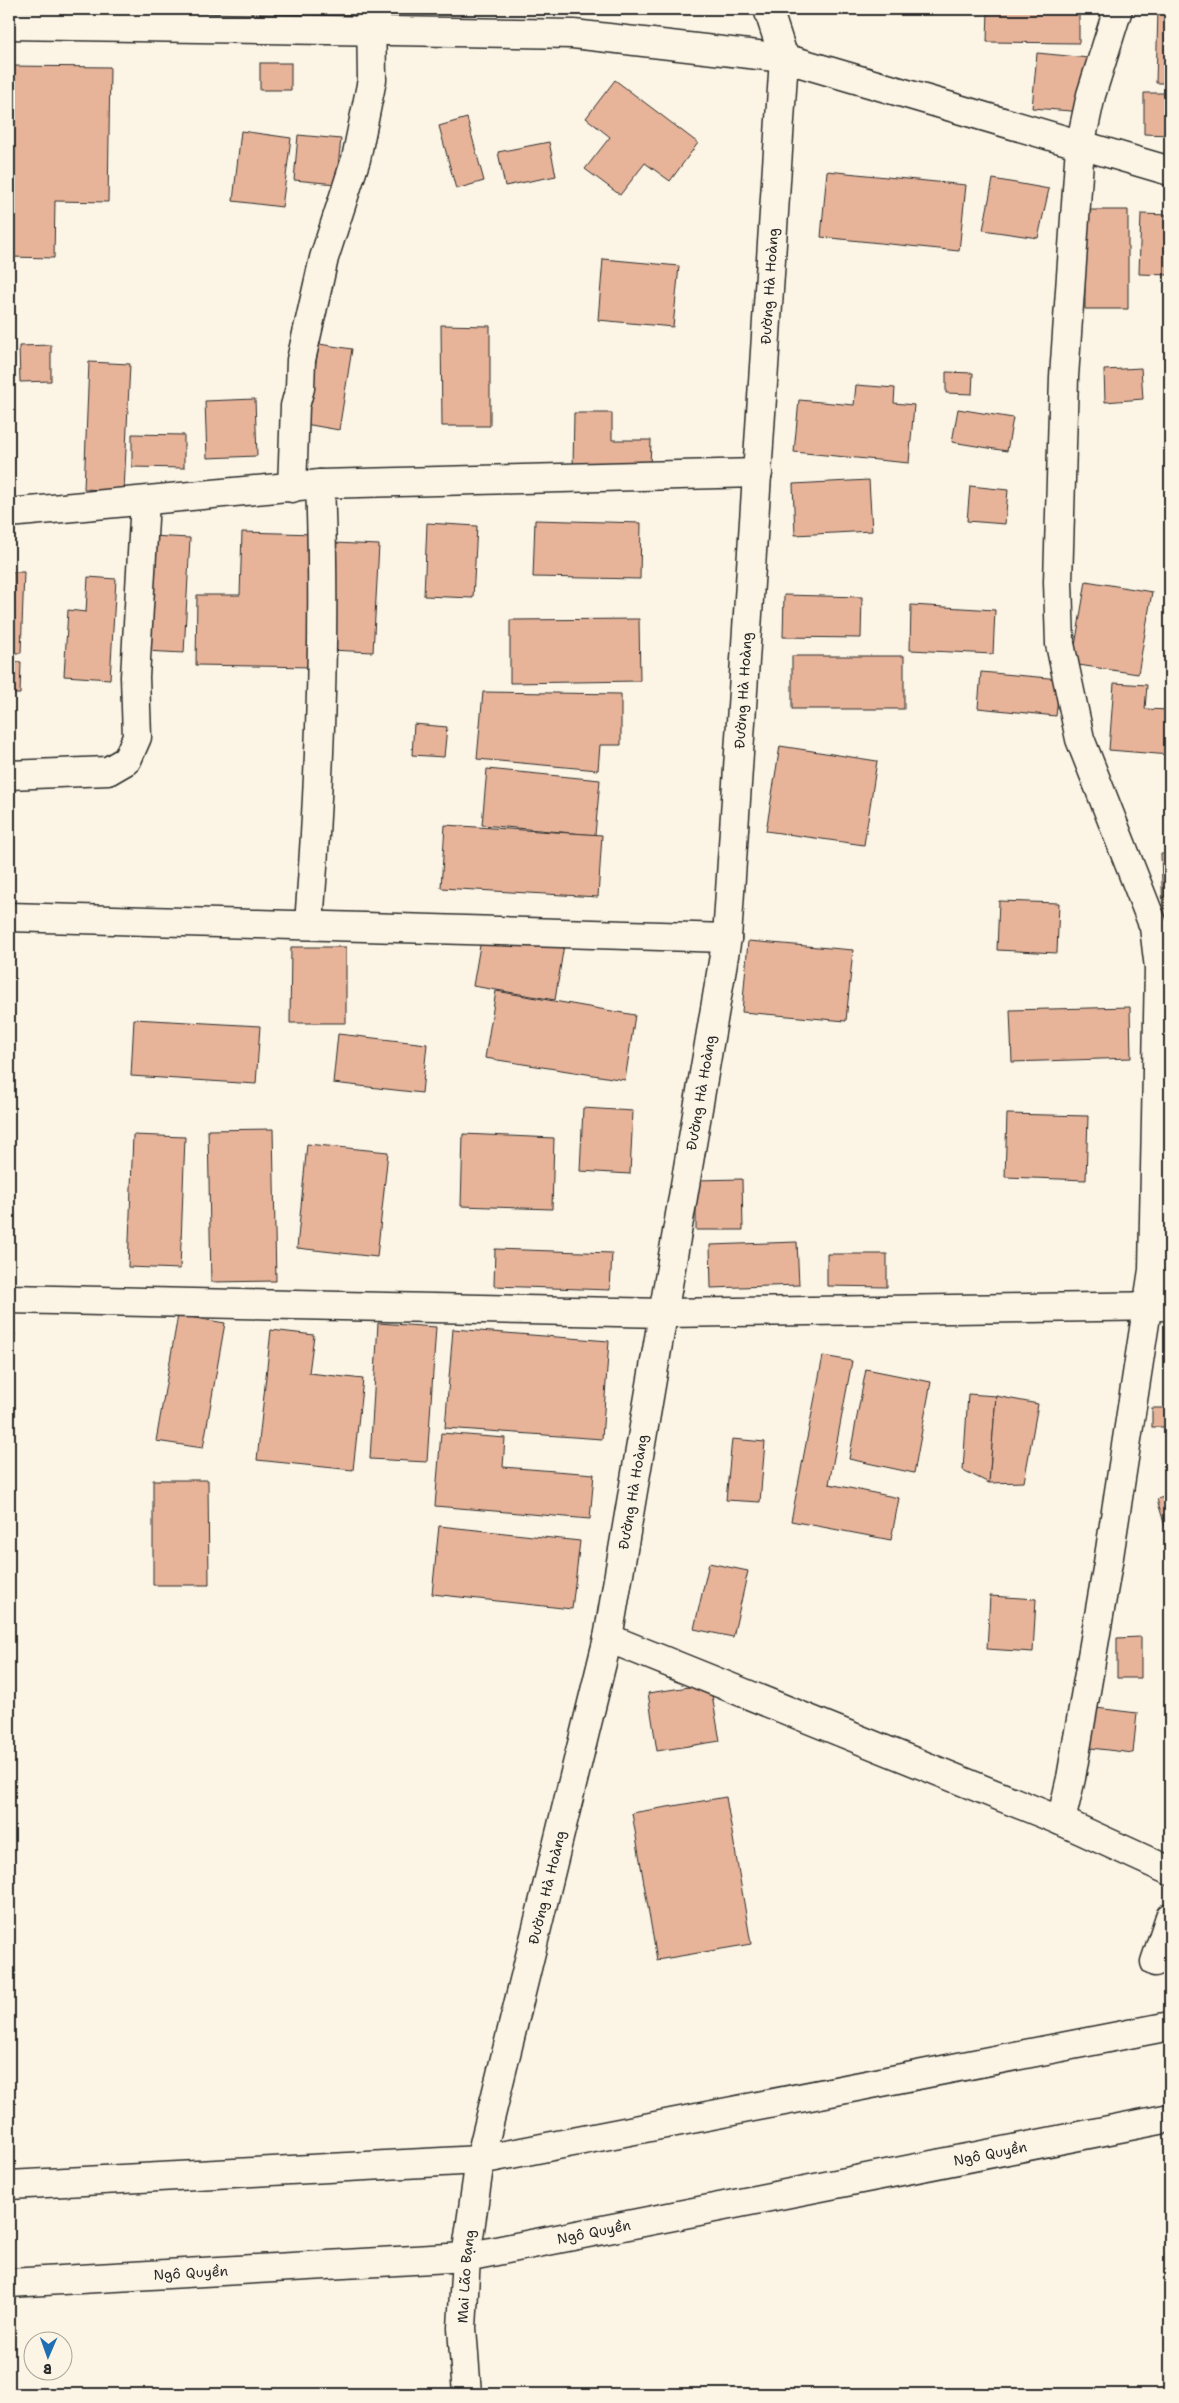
<svg xmlns="http://www.w3.org/2000/svg" width="1179" height="2403" viewBox="0 0 1179 2403" font-family="'Shantell Sans',sans-serif">
<style>
.building{fill:#e7b49a;stroke:#2b2b2b}
.lines{fill:none;stroke-linecap:round;stroke-linejoin:round}
.minor-casing{stroke:#2b2b2b;stroke-width:31}
.tertiary-casing{stroke:#2b2b2b;stroke-width:31}
.secondary-casing{stroke:#2b2b2b;stroke-width:31}
.minor{stroke:#fcf5e5;stroke-width:28}
.tertiary{stroke:#fcf5e5;stroke-width:28}
.secondary{stroke:#fcf5e5;stroke-width:28}
.labels{text-anchor:middle;dominant-baseline:central;stroke-width:4;stroke-linejoin:round;paint-order:stroke}
.street-label{font-size:14px;fill:#2b2b2b;stroke:#fcf5e5}
</style>
<rect width="100%" height="100%" fill="#fcf5e5"/>
<filter id="ink" filterUnits="userSpaceOnUse"><feTurbulence type="fractalNoise" baseFrequency=".02" numOctaves="2"/><feDisplacementMap in="SourceGraphic" scale="10" xChannelSelector="R" yChannelSelector="G"/><feConvolveMatrix kernelMatrix="1 2 1 2 8 2 1 2 1" color-interpolation-filters="sRGB"/></filter>
<g filter="url(#ink)">
<g class="building">
<path d="M313,9H350L349,16L313,14Z"/>
<path d="M384,9H483L384,12Z"/>
<path d="M988,9H1079V43L987,42Z"/>
<path d="M1158,9H1170V83H1156Z"/>
<path d="M1037,53L1089,58L1084,112L1032,108Z"/>
<rect x="260" y="63" width="31" height="27"/>
<path d="M9,66L110,67L108,202L55,201L54,258L9,257Z"/>
<path d="M615,80L698,143L670,181L645,163L620,195L585,169L610,137L586,118Z"/>
<path d="M1144,93H1170V135L1144,134Z"/>
<path d="M467,118L484,181L456,189L439,126Z"/>
<path d="M241,131L291,138L282,207L233,201Z"/>
<path d="M298,135L341,139L336,184L294,180Z"/>
<path d="M549,142L556,176L505,186L498,152Z"/>
<path d="M827,171L966,185L959,251L821,237Z"/>
<path d="M993,179L1049,189L1038,238L983,230Z"/>
<path d="M1084,210H1128V309H1085Z"/>
<path d="M1141,214L1170,215V275L1139,274Z"/>
<path d="M603,259L679,266L673,327L598,320Z"/>
<path d="M441,325L490,326V426H442Z"/>
<path d="M319,344L352,349L339,430L305,424Z"/>
<path d="M51,345V381L20,382L19,346Z"/>
<path d="M89,362L130,364L124,491L84,489Z"/>
<path d="M1141,368L1143,399L1105,402L1104,370Z"/>
<path d="M946,372L973,373L972,394L946,393Z"/>
<path d="M856,385L895,388L894,403L914,405L909,463L794,452L799,400L854,405Z"/>
<path d="M255,399L257,456L207,458L205,401Z"/>
<path d="M958,409L1013,418L1007,451L952,442Z"/>
<path d="M574,413H612V440H651L650,468L573,467Z"/>
<path d="M132,434L184,435V468L132,467Z"/>
<path d="M869,480L872,531L795,535L793,484Z"/>
<path d="M970,486L1008,490L1005,524L967,521Z"/>
<path d="M535,520L641,523L640,579L533,577Z"/>
<path d="M427,523L477,526L473,598L424,596Z"/>
<path d="M242,532L316,534L313,667L196,665L197,595H240Z"/>
<path d="M151,536L190,538L184,653L144,651Z"/>
<path d="M334,543L379,545L373,652L329,650Z"/>
<path d="M9,572H24L21,653H9Z"/>
<path d="M88,577L116,579L110,679L64,676L68,610L86,612Z"/>
<path d="M1086,581L1152,592L1138,674L1072,664Z"/>
<path d="M784,595L862,597L861,638L783,637Z"/>
<path d="M911,605L995,610L993,654L910,650Z"/>
<path d="M639,619L640,681L510,683V620Z"/>
<rect x="792" y="656" width="112" height="53"/>
<path d="M9,661L21,662L20,694H9Z"/>
<path d="M981,672L1060,679L1056,716L978,708Z"/>
<path d="M1114,683L1147,685L1145,709L1170,710V755L1109,750Z"/>
<path d="M483,692L621,694V745H600L598,770L477,759Z"/>
<path d="M414,724L447,727L444,757L412,755Z"/>
<path d="M780,746L877,761L864,845L766,831Z"/>
<path d="M487,769L600,780L595,835L482,825Z"/>
<path d="M445,825L602,835L598,897L441,888Z"/>
<path d="M1161,854H1170V916H1163Z"/>
<path d="M999,901L1059,903L1057,953L997,950Z"/>
<path d="M482,934L564,945L555,1000L473,986Z"/>
<path d="M748,941L853,950L846,1021L742,1012Z"/>
<path d="M291,947H346V1023H290Z"/>
<path d="M496,991L635,1015L625,1080L485,1058Z"/>
<path d="M1130,1007L1131,1058L1012,1062L1010,1010Z"/>
<path d="M134,1019L260,1026L256,1084L131,1076Z"/>
<path d="M338,1034L427,1044L422,1093L333,1083Z"/>
<path d="M583,1108L633,1111L630,1174L580,1171Z"/>
<path d="M1007,1114L1088,1116L1086,1180L1005,1177Z"/>
<path d="M273,1129L276,1281L211,1282L208,1130Z"/>
<path d="M463,1134L554,1138L552,1209L461,1206Z"/>
<path d="M133,1135L185,1137L180,1269L128,1267Z"/>
<rect x="1164" y="1141" width="6" height="72"/>
<path d="M307,1144L388,1152L377,1257L297,1248Z"/>
<path d="M742,1179L743,1230H696V1180Z"/>
<path d="M797,1242L799,1285L711,1288L710,1245Z"/>
<path d="M495,1249L612,1253L610,1290L494,1286Z"/>
<path d="M827,1254H887V1287L827,1286Z"/>
<path d="M178,1315L225,1323L203,1448L156,1441Z"/>
<path d="M378,1323L436,1327L427,1462L370,1459Z"/>
<path d="M453,1329L609,1341L602,1439L445,1428Z"/>
<path d="M271,1330L314,1335L309,1373L363,1379L353,1470L257,1460Z"/>
<path d="M9,1333H15L9,1399Z"/>
<path d="M823,1356L852,1361L829,1484L899,1498L891,1540L791,1521Z"/>
<path d="M866,1369L931,1382L914,1473L849,1459Z"/>
<path d="M968,1394L996,1396L989,1483L963,1470Z"/>
<path d="M996,1396L1038,1404L1024,1482L989,1483Z"/>
<rect x="1152" y="1408" width="18" height="19"/>
<path d="M441,1433L505,1438L503,1467L594,1474L590,1519L435,1506Z"/>
<path d="M732,1439L765,1442L760,1502L726,1500Z"/>
<path d="M153,1480H208L209,1585H153Z"/>
<path d="M1170,1495V1528L1166,1530L1157,1499Z"/>
<path d="M439,1526L580,1541L572,1609L432,1594Z"/>
<path d="M709,1563L748,1571L733,1637L694,1629Z"/>
<path d="M990,1596L1036,1599L1033,1652L987,1649Z"/>
<path d="M1141,1637V1678H1117V1638Z"/>
<path d="M710,1684L720,1741L657,1751L648,1693Z"/>
<path d="M1096,1708L1137,1713L1133,1753L1091,1748Z"/>
<path d="M726,1797L751,1944L657,1960L632,1813Z"/>
</g>
<g class="lines">
<g class="minor-casing">
<g id="minor">
<path d="M9,25L573,34L784,58L1170,171"/>
<path d="M292,488L295,406L300,388L301,360L324,258L356,159L372,80L371,9"/>
<path d="M9,513L320,484L758,473"/>
<path d="M9,775L108,771L127,760L137,737L135,677L145,501"/>
<path d="M9,917C248,922 488,932 727,938"/>
<path d="M309,924C320,778 326,631 320,484"/>
<path d="M9,1299L664,1313L1170,1306"/>
<path d="M608,1638L1061,1821L1170,1871"/>
<path d="M1061,1821L1071,1778L1108,1563L1153,1270L1159,968L1154,927L1080,739L1060,644L1058,582L1064,377L1080,146L1091,95L1118,9"/>
<path d="M1155,1962L1170,1917"/>
</g>
</g>
<g class="tertiary-casing">
<g id="tertiary">
<path id="s1" d="M467,2394L462,2328L466,2257L480,2160L608,1638L727,938L784,58L768,9"/>
</g>
</g>
<g class="secondary-casing">
<g id="secondary">
<path d="M9,2185L480,2160L1170,2026"/>
<path id="s2" d="M9,2283L466,2257L1170,2118"/>
</g>
</g>
<use href="#minor" class="minor"/>
<use href="#tertiary" class="tertiary"/>
<use href="#secondary" class="secondary"/>
</g>
</g>
<g class="labels">
<g class="street-label">
<text stroke="none"><textPath href="#s1" startOffset="2136">Đường Hà Hoàng</textPath></text>
<text stroke="none"><textPath href="#s1" startOffset="1731">Đường Hà Hoàng</textPath></text>
<text stroke="none"><textPath href="#s1" startOffset="1326">Đường Hà Hoàng</textPath></text>
<text stroke="none"><textPath href="#s1" startOffset="921">Đường Hà Hoàng</textPath></text>
<text stroke="none"><textPath href="#s1" startOffset="516">Đường Hà Hoàng</textPath></text>
<text stroke="none"><textPath href="#s2" startOffset="992">Ngô Quyền</textPath></text>
<text stroke="none"><textPath href="#s2" startOffset="588">Ngô Quyền</textPath></text>
<text stroke="none"><textPath href="#s2" startOffset="182">Ngô Quyền</textPath></text>
<text stroke="none"><textPath href="#s1" startOffset="118">Mai Lão Bạng</textPath></text>
</g>
</g>
<rect width="1179" height="2403" fill="none" stroke="#fcf5e5" stroke-width="30"/>
<rect x="15" y="15" width="1149" height="2373" fill="none" stroke="#2b2b2b" stroke-width="2" filter="url(#ink)"/>
<g transform="translate(48 2356) rotate(182)"><circle r="24" fill="#fcf5e5" stroke="#a8a49b"/>
<path d="M0-4L9 19L0 12L-9 19Z" fill="#1f6fb2"/>
<text y="-8" font-size="14" font-weight="bold" text-anchor="middle" fill="#2b2b2b">B</text>
</g>
</svg>
